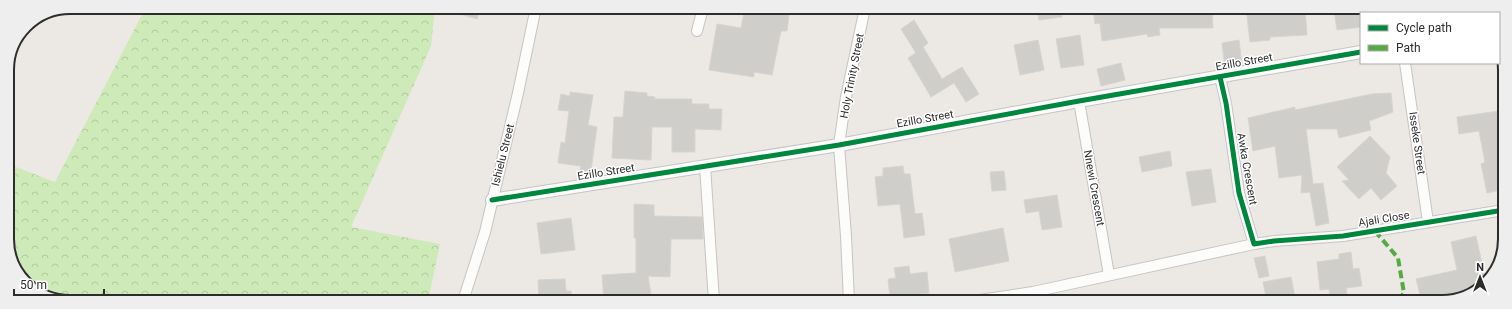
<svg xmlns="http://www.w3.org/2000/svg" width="1512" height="309" viewBox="0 0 1512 309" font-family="Roboto,sans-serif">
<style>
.forest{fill:url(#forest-crowns)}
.building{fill:#d0ceca;stroke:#d7d4cf}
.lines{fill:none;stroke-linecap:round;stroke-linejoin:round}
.minor-casing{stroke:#c5c4c4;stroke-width:12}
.tertiary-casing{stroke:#c5c4c4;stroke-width:14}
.minor{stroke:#fcfcfb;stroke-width:10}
.tertiary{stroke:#fcfcfb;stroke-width:12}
.quiet{stroke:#54ab44;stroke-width:4;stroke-dasharray:8 4;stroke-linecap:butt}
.cycleway-casing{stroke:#fff;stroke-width:8}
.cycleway{stroke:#00873e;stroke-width:5}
.labels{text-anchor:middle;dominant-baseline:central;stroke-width:3;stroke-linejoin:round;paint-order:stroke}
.street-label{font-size:11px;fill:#2d2d2d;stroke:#fff}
.rim{fill:none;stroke:#2d2d2d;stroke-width:2}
</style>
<defs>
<pattern id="forest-crowns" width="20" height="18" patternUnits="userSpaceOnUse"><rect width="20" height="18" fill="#ceeab9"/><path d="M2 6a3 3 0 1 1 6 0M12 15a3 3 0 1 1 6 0" fill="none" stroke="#b1c99f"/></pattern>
</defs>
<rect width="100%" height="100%" fill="#ece8e3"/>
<path class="forest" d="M146,7H435L431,46L351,227L440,244L428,301H58L26,284L8,251V164L55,182Z"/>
<g class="building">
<path d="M447,7H474L480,9L477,19L447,10Z"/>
<path d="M745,8H790L787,31H781L772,75L754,72V77L709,70L717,24L741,28Z"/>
<path d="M1037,8H1060L1062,17L1039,20Z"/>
<path d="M1093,8H1128V10L1142,8H1212L1213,28H1159L1160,35L1148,37L1147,34L1102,41L1100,23L1095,24Z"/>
<path d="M1246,8H1305L1307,35L1270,37V40L1250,42Z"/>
<path d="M1349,8H1361V27L1337,30L1334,10Z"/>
<path d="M914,20L928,43L923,47L942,79L962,67L979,94L966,102L954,83L931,97L908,58L916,53L901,29Z"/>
<path d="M1080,35L1084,65L1061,68L1056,39Z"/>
<path d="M1038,40L1044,70L1020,75L1014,45Z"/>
<path d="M1239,40L1242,65L1225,68L1222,43Z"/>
<path d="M1121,63L1125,80L1101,86L1097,69Z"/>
<path d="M625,91L647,93V96L655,97V99H692V104H709V109H722L721,130L695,129V152H672V127H652L651,160L612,158L614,117H623Z"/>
<path d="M570,92L593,95L588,125L597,127L590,177L579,178L581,166L558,163L561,142L565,143L569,111L558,110L561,94L570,96Z"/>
<path d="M1391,93L1393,112L1369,121L1371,130L1339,138L1337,129H1306L1313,184L1323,183L1329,223L1316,226L1310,192L1301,193L1302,175L1279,178L1275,146L1253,151L1248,118L1295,107V110L1372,94Z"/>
<path d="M1499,111L1504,145V189L1487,193L1481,164L1485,162L1479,131L1459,134L1457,117Z"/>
<path d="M1370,136L1390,157L1386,173L1397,186L1381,200L1371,188L1359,199L1342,181L1349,180L1337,167Z"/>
<path d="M1170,151L1172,166L1142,172L1139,157Z"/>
<path d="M903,166L904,174H910L915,214L922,213L925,235L904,238L900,204L878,206L875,177L883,176V168Z"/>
<path d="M1211,169L1216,202L1192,206L1186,172Z"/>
<path d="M1004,171L1006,190L992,191L990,172Z"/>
<path d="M1057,195L1062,227L1042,230L1039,211L1026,213L1024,200Z"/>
<path d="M634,204L654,205V216L702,217L703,239H671L670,277L648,276L652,301H604L602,275L636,273V238H634Z"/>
<path d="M571,218L575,250L541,254L537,223Z"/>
<path d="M1003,228L1009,261L955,272L949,239Z"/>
<path d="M1476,236L1486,282L1484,286L1446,302H1422L1416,279L1457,270L1451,242Z"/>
<path d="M1351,252L1353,269L1359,268L1362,286L1346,288L1347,295L1330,297L1329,289L1320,290L1317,262L1339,259V254Z"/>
<path d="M1265,256L1269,276L1259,278L1254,258Z"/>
<path d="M909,266L910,274L927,272L929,293L890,298L888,279L896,278L894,268Z"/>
<path d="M1291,277L1296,302H1267L1263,282Z"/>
<path d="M565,279L566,291H571L572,301H539L538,280Z"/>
</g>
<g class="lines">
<g class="minor-casing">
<g id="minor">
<path d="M1402,8V13"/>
<path d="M697,31L703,8"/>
<path d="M1405,63L1428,222"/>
<path d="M1220,77L1226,103L1239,193L1254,244L1274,241L1343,236L1504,210"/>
<path d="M1079,101L1109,275"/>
<path d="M705,166L714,301"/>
<path d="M463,301L485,232L518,93L536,7"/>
<path d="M849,301L846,236L839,145L846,97L865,8"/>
<path d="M966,302L1033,292L1254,244"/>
</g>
</g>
<g class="tertiary-casing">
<path id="tertiary" d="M492,200L839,145L1079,101L1361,52"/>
</g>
<use href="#minor" class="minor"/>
<use href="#tertiary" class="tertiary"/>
<path class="quiet" d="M1375,231L1398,258L1404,293L1397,302"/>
<g class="cycleway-casing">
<g id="cycleway">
<path d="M1220,77L1226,103L1239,193L1254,244L1274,241L1343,236L1504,210"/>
<path d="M492,200L839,145L1079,101L1361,52"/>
</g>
</g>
<use href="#cycleway" class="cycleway"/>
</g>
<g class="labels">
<g class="street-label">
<text transform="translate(1244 62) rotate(-10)">Ezillo Street</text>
<text transform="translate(852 76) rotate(-79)">Holy Trinity Street</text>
<text transform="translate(925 119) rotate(-10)">Ezillo Street</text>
<text transform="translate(1417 143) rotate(82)">Isseke Street</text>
<text transform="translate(503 155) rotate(-76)">Ishielu Street</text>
<text transform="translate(1247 169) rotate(80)">Awka Crescent</text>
<text transform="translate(606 172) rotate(-9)">Ezillo Street</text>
<text transform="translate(1094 188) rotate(80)">Nnewi Crescent</text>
<text transform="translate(1384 219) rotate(-9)">Ajali Close</text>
</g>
</g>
<path d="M0 0H1512V309H0ZM70 14H1442A56 56 0 0 1 1498 70V239A56 56 0 0 1 1442 295H70A56 56 0 0 1 14 239V70A56 56 0 0 1 70 14Z" fill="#eee" fill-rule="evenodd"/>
<path class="rim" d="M70 14H1442A56 56 0 0 1 1498 70V239A56 56 0 0 1 1442 295H70A56 56 0 0 1 14 239V70A56 56 0 0 1 70 14Z"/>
<rect x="1360" y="12" width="140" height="52" fill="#ffffff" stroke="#ababab"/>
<rect x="1368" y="25" width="20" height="6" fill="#00873e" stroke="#ababab"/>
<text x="1396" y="32" font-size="12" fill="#2d2d2d">Cycle path</text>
<rect x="1368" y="45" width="20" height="6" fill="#54ab44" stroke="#ababab"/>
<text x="1396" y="52" font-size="12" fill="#2d2d2d">Path</text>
<g transform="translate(1480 277)" stroke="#ffffff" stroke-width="3" paint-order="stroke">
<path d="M0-3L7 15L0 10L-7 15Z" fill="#2d2d2d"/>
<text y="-6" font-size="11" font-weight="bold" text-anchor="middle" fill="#2d2d2d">N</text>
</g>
<path d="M14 289v6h90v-6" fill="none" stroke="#2d2d2d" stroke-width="2"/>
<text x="20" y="289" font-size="12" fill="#2d2d2d" stroke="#ffffff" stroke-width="3" paint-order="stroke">50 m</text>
</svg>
